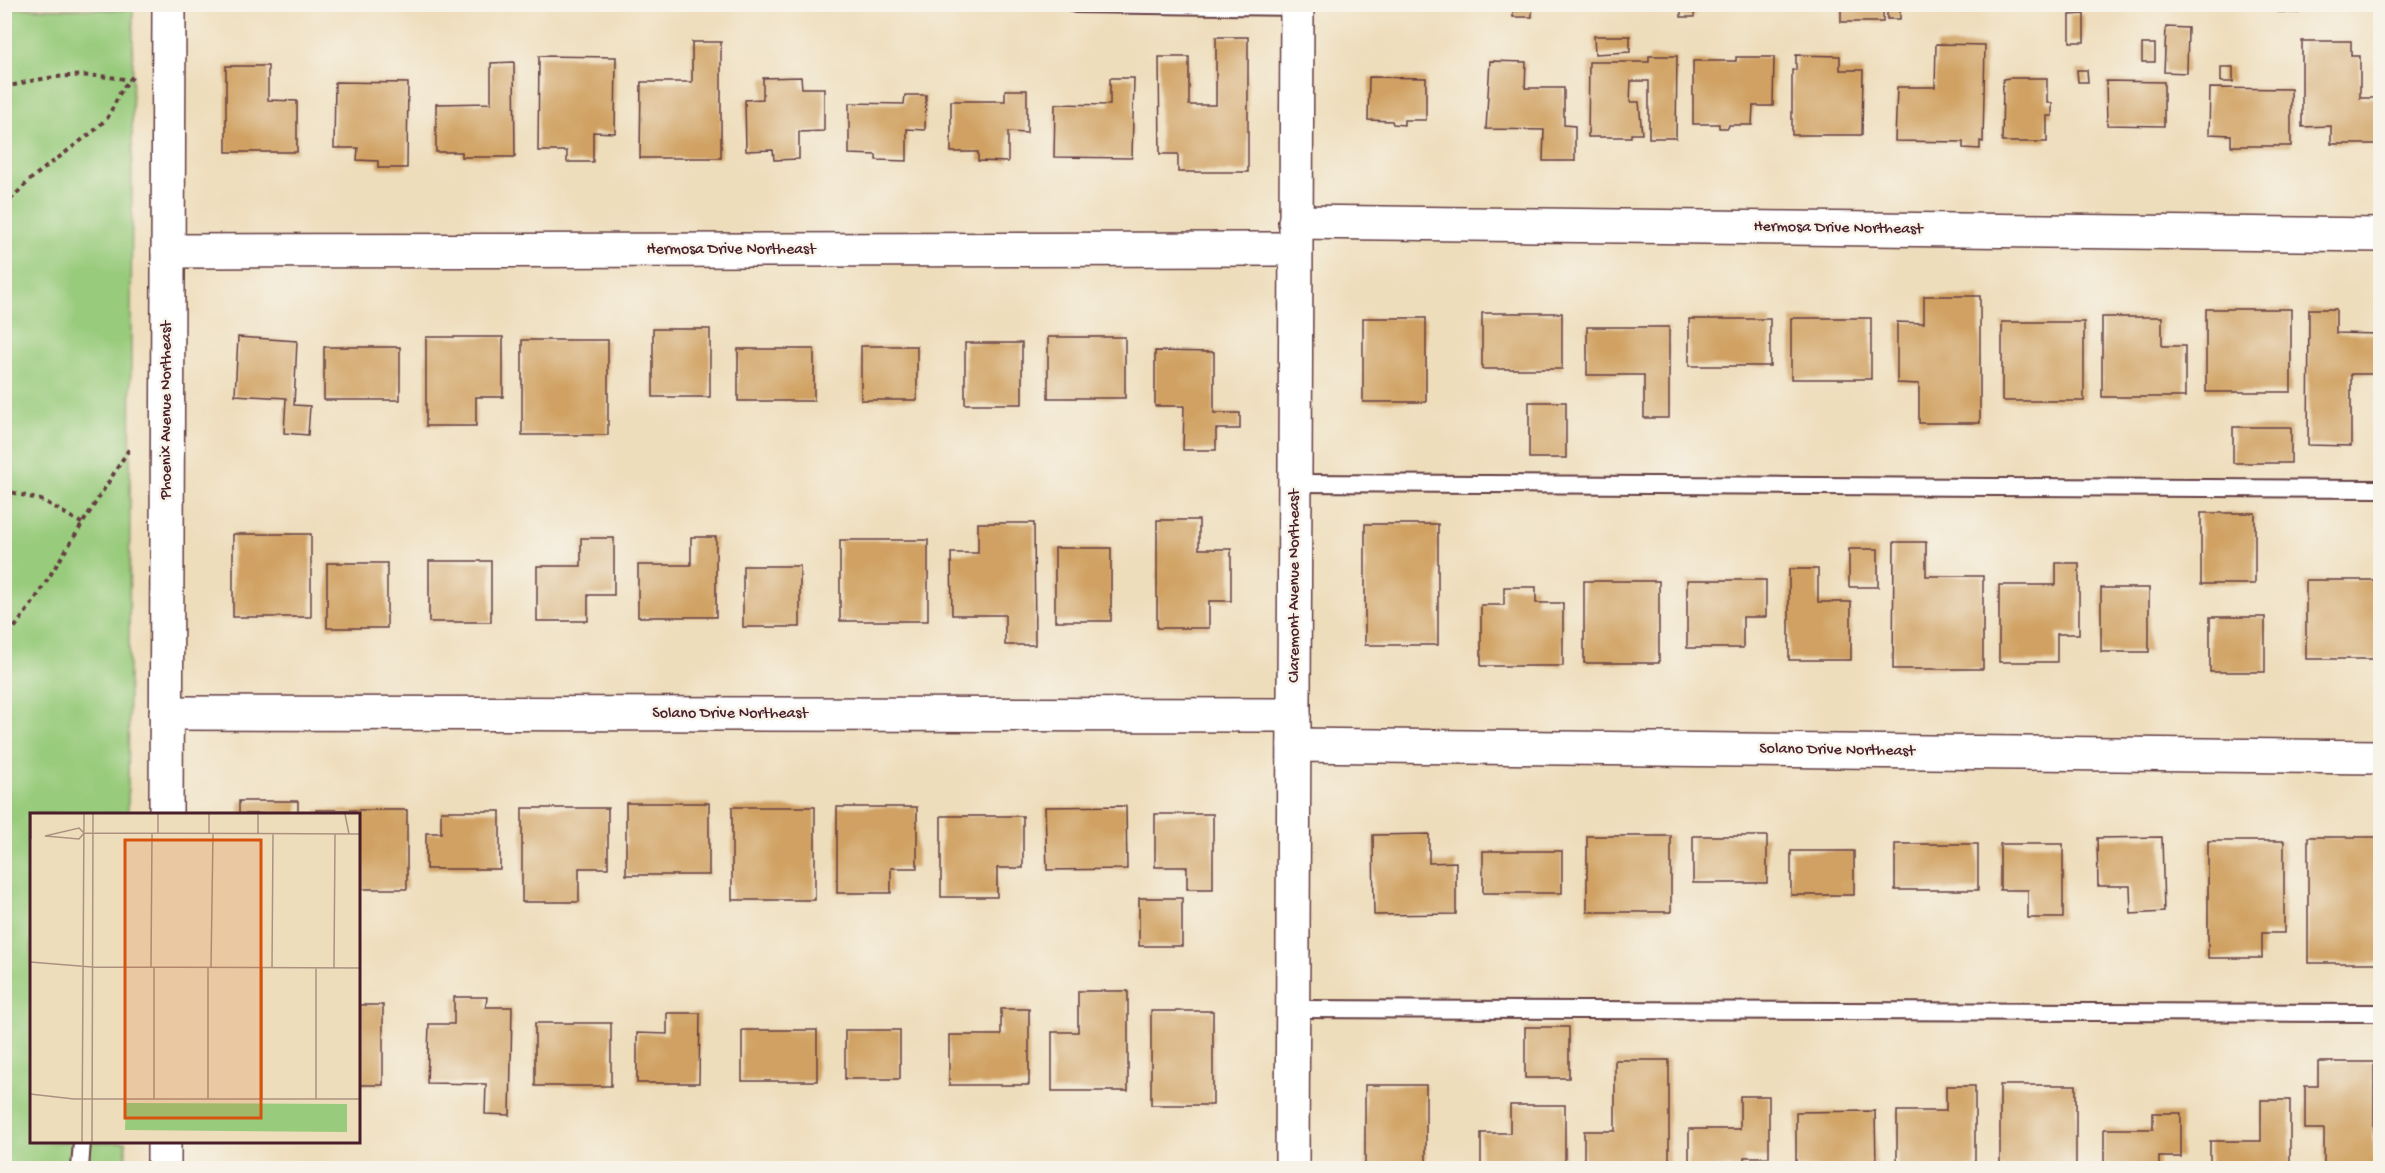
<svg xmlns="http://www.w3.org/2000/svg" width="2385" height="1173" viewBox="0 0 2385 1173" font-family="'Gochi Hand',sans-serif">
<style>
.built{fill:#e1cdb1}
.green{fill:#98cb7c;stroke:#717554;stroke-width:1.5}
.building{fill:#d0a162}
.lines{fill:none;stroke-linecap:round;stroke-linejoin:round}
.lane-casing{stroke:#633c41;stroke-width:20}
.street-casing{stroke:#633c41;stroke-width:36}
.path{stroke:#633c41;stroke-width:4;stroke-dasharray:4.5 4.5;stroke-linecap:butt}
.lane{stroke:#fff;stroke-width:16}
.street{stroke:#fff;stroke-width:33}
.labels{text-anchor:middle;dominant-baseline:central;stroke-width:5;stroke-linejoin:round;paint-order:stroke}
.street-label{font-size:16px;fill:#4a1f2b;stroke:#f7f3e8}
.inset-road{fill:none;stroke:#ac9181;stroke-width:1.5}
.view{fill:#d8530f;fill-opacity:0.15;stroke:#d8530f;stroke-width:3}
.inset-edge{fill:none;stroke:#4a1f2b;stroke-width:3}
</style>
<rect width="100%" height="100%" fill="#f7f3e8"/>
<filter id="ink" filterUnits="userSpaceOnUse"><feTurbulence type="fractalNoise" baseFrequency=".0167" numOctaves="2"/><feDisplacementMap in="SourceGraphic" scale="12" xChannelSelector="R" yChannelSelector="G"/><feConvolveMatrix kernelMatrix="1 2 1 2 8 2 1 2 1" color-interpolation-filters="sRGB"/></filter>
<filter id="wash" filterUnits="userSpaceOnUse"><feTurbulence type="fractalNoise" baseFrequency=".008" numOctaves="4" result="noise"/><feDisplacementMap in="SourceGraphic" scale="24" xChannelSelector="R" yChannelSelector="G"/><feGaussianBlur stdDeviation="1.35" result="paint"/><feColorMatrix in="noise" values="0 0 0 0 0 0 0 0 0 0 0 0 0 0 0 0 0 1.4 0 .05"/><feComposite in="paint" operator="in"/></filter>
<g filter="url(#wash)">
<rect width="100%" height="100%" fill="#edb"/>
<path class="built" d="M5,4H131L133,10L5,8Z"/>
<path class="green" d="M5,8L133,10L128,814H32V1142H126V1168H5Z"/>
<g id="blocks">
<g class="building">
<rect x="1513" y="4" width="19" height="13"/>
<path d="M1681,4H1695L1694,17H1681Z"/>
<rect x="1841" y="4" width="42" height="18"/>
<path d="M2278,4H2299V13L2278,12Z"/>
<rect x="1887" y="5" width="13" height="14"/>
<path d="M2084,14V42H2070V15Z"/>
<path d="M2166,27L2188,28L2187,73L2164,72Z"/>
<path d="M1594,36H1630V52L1595,54Z"/>
<path d="M1216,37H1248V172H1178V154H1160L1159,57H1189V105H1216Z"/>
<path d="M2302,41H2351V56H2360V98H2380V144H2331V126L2302,127Z"/>
<path d="M692,42H721V158H640L641,82H692Z"/>
<path d="M1936,44L1985,45L1983,142L1980,141V149L1963,148V142L1895,141L1897,87H1935Z"/>
<rect x="2142" y="44" width="13" height="18"/>
<path d="M1796,55L1840,56V70H1863L1862,135H1792V70H1796Z"/>
<path d="M539,56L616,57L615,133L593,132V162H567V151H538Z"/>
<path d="M1649,56H1677L1676,138H1649V81H1631L1630,102H1639L1642,134H1631V137H1588L1589,62H1649Z"/>
<path d="M1736,57H1774L1773,106H1753L1752,125H1729L1728,128H1719V124H1693V61H1736Z"/>
<path d="M1490,61L1526,62L1525,88H1564V125L1575,126V161H1543L1544,130L1486,129Z"/>
<path d="M514,62L515,157H462V152H436V104L491,103V63Z"/>
<path d="M226,66H268V100L297,101V152H226Z"/>
<rect x="2221" y="67" width="12" height="15"/>
<path d="M2077,70H2087L2088,82H2078Z"/>
<path d="M801,77L802,88H824V131L799,132V159L774,160L773,150L746,151L745,100L763,99V78Z"/>
<path d="M1369,77L1426,78V120H1404V125L1393,124L1392,121L1368,120Z"/>
<path d="M1110,78H1134L1132,158L1054,157L1055,104L1110,105Z"/>
<path d="M2010,78H2047V103H2052V116H2047V142H2002L2003,79Z"/>
<path d="M2106,81L2164,82V126L2107,125Z"/>
<path d="M335,82L408,83L407,168H378V161L357,160L358,148H334Z"/>
<path d="M2210,88L2291,89V146H2231V135L2209,134Z"/>
<path d="M1005,90H1027V133L1008,132V162L978,161V152H951V101H1005Z"/>
<path d="M905,95H926L925,130L907,129V161L876,160V155L849,154V103L904,104Z"/>
<path d="M1924,296H1980V423H1919V384L1897,383V322L1924,323Z"/>
<rect x="2206" y="309" width="85" height="83"/>
<path d="M2309,309H2336V333L2380,334V374H2351V446L2308,445Z"/>
<rect x="1482" y="313" width="80" height="56"/>
<path d="M2102,317H2162V346H2185V397H2102Z"/>
<rect x="1363" y="318" width="63" height="84"/>
<rect x="1791" y="318" width="80" height="61"/>
<rect x="1689" y="319" width="81" height="47"/>
<rect x="2002" y="322" width="82" height="79"/>
<path d="M1587,327H1669V418H1644V375H1587Z"/>
<rect x="653" y="329" width="57" height="68"/>
<path d="M238,337L297,341L294,405L310,406L308,435L284,433L286,398L235,395Z"/>
<path d="M426,337H503V397H476V426H426Z"/>
<rect x="1048" y="337" width="77" height="61"/>
<rect x="522" y="340" width="86" height="95"/>
<rect x="965" y="343" width="57" height="61"/>
<rect x="861" y="346" width="56" height="54"/>
<rect x="324" y="347" width="76" height="53"/>
<rect x="738" y="349" width="76" height="52"/>
<path d="M1155,351L1214,352V413H1240V429H1216V450H1183L1184,406H1155Z"/>
<rect x="1529" y="402" width="37" height="56"/>
<rect x="2233" y="427" width="58" height="36"/>
<rect x="2201" y="513" width="54" height="71"/>
<path d="M1157,520H1199V549H1231V601H1209V628H1157Z"/>
<path d="M978,523H1034L1035,645H1005V615H952L951,553H978Z"/>
<rect x="1365" y="524" width="73" height="121"/>
<rect x="233" y="534" width="78" height="83"/>
<path d="M691,537H716V617H638V565H691Z"/>
<path d="M581,538H614V595H588V621H537V566H581Z"/>
<rect x="840" y="540" width="88" height="81"/>
<path d="M1894,542H1926V576H1983V669H1893Z"/>
<rect x="1055" y="548" width="56" height="73"/>
<rect x="1849" y="549" width="29" height="38"/>
<rect x="429" y="561" width="62" height="61"/>
<rect x="327" y="563" width="60" height="65"/>
<path d="M2056,563H2079V634H2057V662H1999V585H2056Z"/>
<rect x="743" y="566" width="57" height="61"/>
<path d="M1789,569H1818V602H1851V660H1789Z"/>
<path d="M1687,580H1766V617H1743V648H1687Z"/>
<rect x="2306" y="580" width="74" height="79"/>
<rect x="1584" y="581" width="75" height="82"/>
<path d="M1504,587H1536V603H1563V666H1481V605H1504Z"/>
<rect x="2101" y="588" width="48" height="64"/>
<rect x="2210" y="617" width="55" height="55"/>
<rect x="239" y="801" width="59" height="13"/>
<rect x="626" y="803" width="83" height="72"/>
<path d="M1126,806L1127,869L1047,870L1045,807Z"/>
<rect x="732" y="807" width="83" height="93"/>
<path d="M837,807H917V868H891V893H837Z"/>
<path d="M522,808H608V868H579V902H522Z"/>
<path d="M316,810H407V889H358V814H316Z"/>
<path d="M441,811H500V869H426V833H441Z"/>
<path d="M1155,814H1213V889H1187V867H1155Z"/>
<path d="M941,816H1023V868H997V897H941Z"/>
<path d="M1429,834V863L1456,862V914L1374,915L1373,835Z"/>
<rect x="1587" y="836" width="84" height="76"/>
<rect x="1693" y="836" width="74" height="47"/>
<path d="M2162,837L2164,912L2131,914L2130,886H2098L2097,838Z"/>
<rect x="2308" y="837" width="72" height="126"/>
<path d="M2208,841H2284V933H2262V958H2208Z"/>
<rect x="1895" y="844" width="83" height="46"/>
<path d="M2000,844H2063V918H2028V890H2000Z"/>
<rect x="1483" y="851" width="79" height="42"/>
<rect x="1791" y="851" width="63" height="44"/>
<rect x="1139" y="898" width="43" height="48"/>
<path d="M1078,991H1128V1091H1052V1032H1078Z"/>
<path d="M454,997H487L486,1007H512L510,1115L485,1114L486,1084L427,1083L429,1024H454Z"/>
<rect x="358" y="1005" width="25" height="80"/>
<path d="M1001,1009H1029V1085H949V1035H1001Z"/>
<rect x="1151" y="1011" width="62" height="94"/>
<path d="M667,1013H700L699,1083H637V1033L667,1034Z"/>
<rect x="535" y="1023" width="76" height="63"/>
<rect x="1525" y="1027" width="44" height="51"/>
<rect x="742" y="1030" width="75" height="51"/>
<rect x="845" y="1030" width="55" height="49"/>
<path d="M1615,1060H1669V1168H1584V1131H1615Z"/>
<path d="M2318,1062H2374V1168H2324V1129H2305V1086H2318Z"/>
<rect x="1365" y="1085" width="61" height="83"/>
<rect x="2000" y="1085" width="76" height="83"/>
<path d="M1946,1086H1975V1168H1897V1111H1946Z"/>
<path d="M1740,1096H1769V1157H1744V1168H1689V1129H1740Z"/>
<path d="M2261,1100H2290V1168H2210V1141H2261Z"/>
<path d="M1510,1105H1565V1168H1481V1133H1510Z"/>
<path d="M1875,1111L1876,1168H1796V1112Z"/>
<path d="M2153,1113H2181V1157H2159V1168H2104V1129H2153Z"/>
</g>
</g>
</g>
<g filter="url(#ink)">
<use href="#blocks" fill-opacity="0" stroke="#633c41" stroke-width="1.5"/>
<g class="lines">
<g class="lane-casing">
<g id="lane">
<path d="M1075,4L1297,7"/>
<path d="M1295,483L2380,489"/>
<path d="M1293,1009L2380,1013"/>
<path d="M80,1168L82,1142"/>
</g>
</g>
<g class="street-casing">
<g id="street">
<path d="M1295,222L2380,235"/>
<path d="M168,251L1295,249"/>
<path d="M166,713L1294,715"/>
<path d="M1294,745L2380,757"/>
<path d="M166,814L169,4"/>
<path d="M164,1168V1142"/>
<path d="M1292,1168L1297,4"/>
</g>
</g>
<g class="path">
<path d="M4,88C45,75 88,72 129,80"/>
<path d="M4,190L11,200"/>
<path d="M4,206L33,177L95,130L108,117L122,89L133,76"/>
<path d="M4,490L44,501L83,524"/>
<path d="M4,517L11,491"/>
<path d="M4,642L34,601L131,446"/>
</g>
<use href="#lane" class="lane"/>
<use href="#street" class="street"/>
</g>
</g>
<g class="labels">
<g class="street-label">
<text transform="translate(1838 229) rotate(1)">Hermosa Drive Northeast</text>
<text x="731" y="250">Hermosa Drive Northeast</text>
<text transform="translate(167 410) rotate(-90)">Phoenix Avenue Northeast</text>
<text transform="translate(1295 586) rotate(-90)">Claremont Avenue Northeast</text>
<text x="730" y="714">Solano Drive Northeast</text>
<text transform="translate(1837 751) rotate(1)">Solano Drive Northeast</text>
</g>
</g>
<g transform="translate(30 813)">
<rect width="330" height="330" fill="#edb"/>
<path d="M96,290L317,291V319L95,317Z" fill="#98cb7c"/>
<path class="inset-road" d="M1,1V26M315,1L319,21M49,15L54,20L49,26L15,23ZM54,20L330,21M128,20V1M179,20V1M228,20V1M0,149L62,154L330,155M121,154L122,21M124,154V286M181,154L183,20M242,155L243,20M304,155L305,21M0,281L44,286H330M178,286V154M232,286V155M286,286V155M52,329L54,1M62,329L63,1"/>
<path class="view" d="M95,27H231V305H95Z"/>
<rect width="330" height="330" class="inset-edge"/>
</g>
<rect width="2385" height="1173" fill="none" stroke="#f7f3e8" stroke-width="24"/>
</svg>
